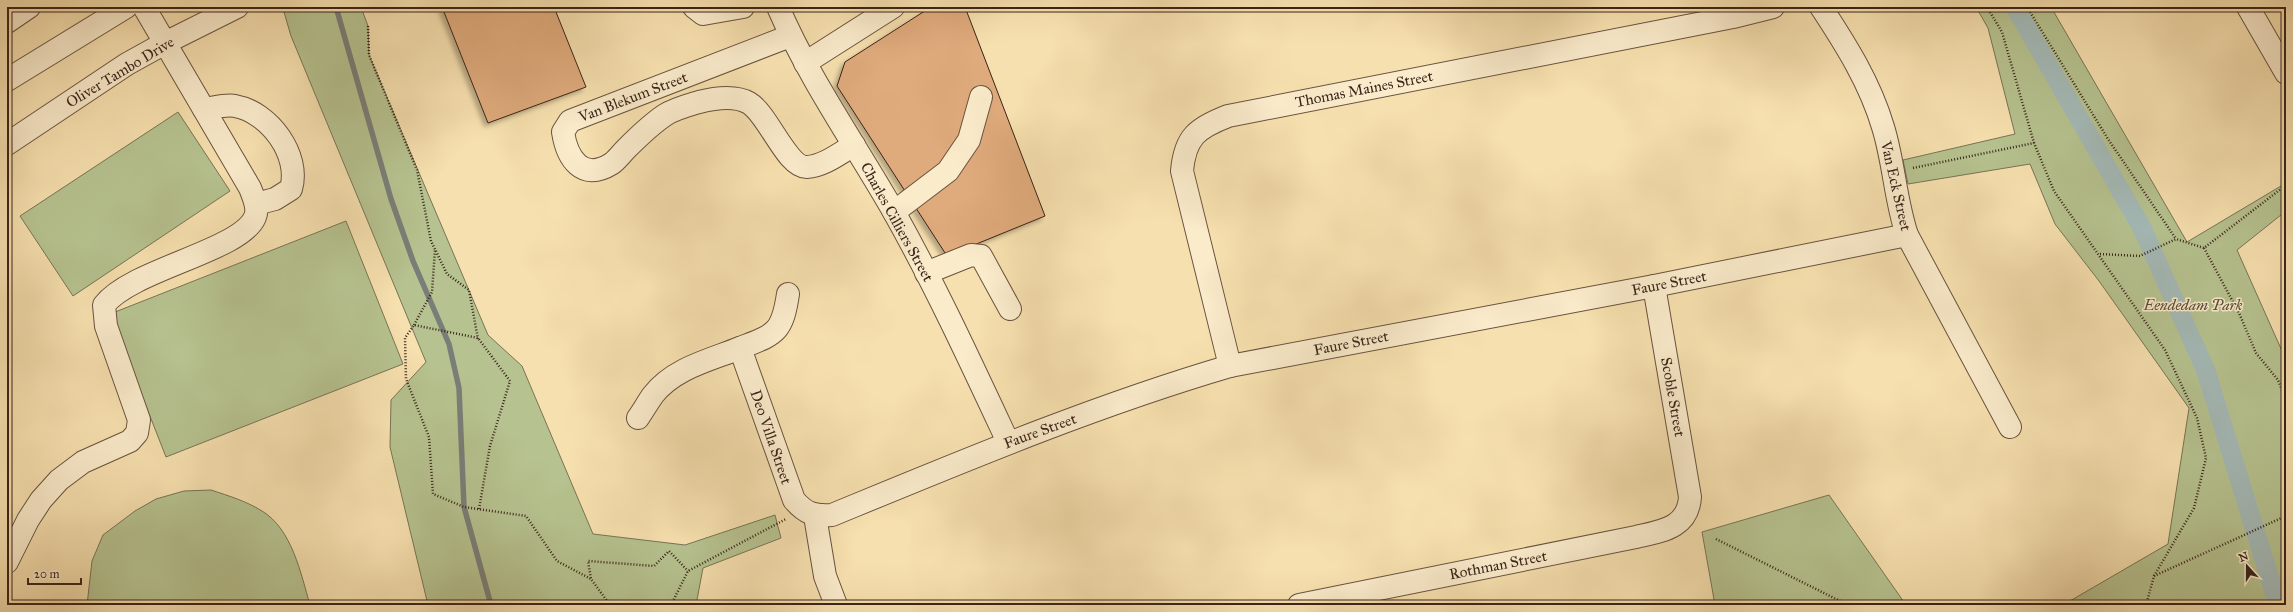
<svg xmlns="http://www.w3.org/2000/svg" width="2293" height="612" viewBox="0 0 2293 612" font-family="'IM FELL Great Primer',serif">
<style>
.green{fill:#b6c390;stroke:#787455}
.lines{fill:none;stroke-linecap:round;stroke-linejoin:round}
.stream{stroke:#7a7e78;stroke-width:5.5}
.canal{stroke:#a4bab7;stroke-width:19}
.building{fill:#dfaa7c;stroke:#3a241a;filter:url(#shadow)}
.minor-casing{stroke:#69533f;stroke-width:24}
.path{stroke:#3a241a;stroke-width:2.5;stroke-dasharray:1 2;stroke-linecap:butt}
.minor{stroke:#faebcb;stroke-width:22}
.labels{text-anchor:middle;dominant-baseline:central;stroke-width:3;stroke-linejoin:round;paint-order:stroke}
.street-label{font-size:15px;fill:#3a241a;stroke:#faebcb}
.park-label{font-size:15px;font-style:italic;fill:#594c38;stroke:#faebcb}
</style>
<defs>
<filter id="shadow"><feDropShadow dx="-3.5" dy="3.5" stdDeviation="2" flood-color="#0004"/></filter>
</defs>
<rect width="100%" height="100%" fill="#f7e0af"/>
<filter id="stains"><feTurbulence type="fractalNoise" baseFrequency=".005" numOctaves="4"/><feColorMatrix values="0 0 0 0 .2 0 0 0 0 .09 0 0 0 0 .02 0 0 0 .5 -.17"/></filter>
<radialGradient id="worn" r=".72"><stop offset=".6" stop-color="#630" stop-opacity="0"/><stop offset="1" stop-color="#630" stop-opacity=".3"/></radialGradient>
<g class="green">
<path d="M296,7H361L368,26L369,55L488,335L522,366L593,534L685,545L775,515L781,538L703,568L696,605H428L390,447L391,400L426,362L291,36L284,12Z"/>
<path d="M1976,7H2051L2187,242L2286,183V211L2237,250L2286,360V605H2063L2168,544L2189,408L2099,281L2055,224L2030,164L1908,184L1903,160L2015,134L1988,28Z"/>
<path d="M178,112L230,191L73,296L20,216Z"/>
<path d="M346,221L403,364L166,457L110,314Z"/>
<path d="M211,490C229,496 246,501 262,511C292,529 301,574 310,605H87L92,561L103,535L135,511L156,499L184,491Z"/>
<path d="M1829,495L1906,605H1715L1702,532Z"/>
</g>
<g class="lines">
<path class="stream" d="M336,7L391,199L413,261L449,344L459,388L464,507L491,605"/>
<path class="canal" d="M2015,7L2142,228L2206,371L2278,605"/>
</g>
<g class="building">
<path d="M442,7H554L586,87L488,123Z"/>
<path d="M931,7H965L1045,216L947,256L837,86L845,62Z"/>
</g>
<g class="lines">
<g class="minor-casing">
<g id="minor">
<path d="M694,7L703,14L743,7"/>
<path d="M778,7C809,79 855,144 894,212C936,287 972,365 1008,442"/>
<path d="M1821,7C1846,45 1870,83 1883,127C1894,162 1895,199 1907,235L2010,427"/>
<path d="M2248,7L2286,73"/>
<path d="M7,22L29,7"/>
<path d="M790,36L570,121L563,132C567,158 582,182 611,164C616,161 621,154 626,149C638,137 650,125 665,115C674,109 689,105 699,102C715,98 735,95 749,103C768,114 787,168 807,167C824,166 840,153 854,145"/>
<path d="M805,63L893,7"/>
<path d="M7,80L126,7"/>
<path d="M204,109C213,108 226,104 235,106C269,112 301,155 291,189L275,199L256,204"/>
<path d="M7,144L127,64L165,43L237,7"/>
<path d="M894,212L948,171L969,140L981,97"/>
<path d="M926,273L971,255L981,256L1010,309"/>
<path d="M788,294C782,334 775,334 740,348L794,500C806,514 814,516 832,515C963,461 1094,406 1230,366L1654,286L1907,235"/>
<path d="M1230,366L1182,171C1185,137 1197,128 1228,116L1733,17L1773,7"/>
<path d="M638,418C643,411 648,402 653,395C674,368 710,360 740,348"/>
<path d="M815,516L825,576L836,605"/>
<path d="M7,562L28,520L41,500L59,480L83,462L130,441L137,433L139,420L106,326L104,305C132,269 241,251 255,217C259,208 253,196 250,188L144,7"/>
<path d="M1299,605L1636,537C1662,531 1688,528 1690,497L1654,286"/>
</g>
</g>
<g class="path">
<path d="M1987,7L2002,32L2034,143"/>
<path d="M2027,7L2108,139L2176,239"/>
<path d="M368,26L369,55L417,170L431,241L447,274L469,290L478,339"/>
<path d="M1913,168L2034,143L2054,191L2165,350L2197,418L2206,458L2194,508L2154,576"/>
<path d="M2204,248L2239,313L2256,353L2278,380L2286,400"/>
<path d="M2100,254L2140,256L2176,239L2204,248L2286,185"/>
<path d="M414,325L432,292L435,250"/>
<path d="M479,509L490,446L510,381L478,338L414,325L405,338L406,379L429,437L433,494L464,507L526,516L557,561L591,579"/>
<path d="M1716,539L1848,605"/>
<path d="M610,605L591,579L588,561L654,566L669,551L688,571"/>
<path d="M671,605L688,571L786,519"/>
<path d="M2146,605L2154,576L2286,516"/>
</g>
<use href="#minor" class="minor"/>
</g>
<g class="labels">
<g class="street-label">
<text transform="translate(120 72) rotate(-31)">Oliver Tambo Drive</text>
<text transform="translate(1364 89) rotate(-11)">Thomas Maines Street</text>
<text transform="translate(633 97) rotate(-21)">Van Blekum Street</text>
<text transform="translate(1896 186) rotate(77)">Van Eck Street</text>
<text transform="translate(897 222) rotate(61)">Charles Cilliers Street</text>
<text transform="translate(1669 283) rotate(-11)">Faure Street</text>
<text transform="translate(1351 343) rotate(-11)">Faure Street</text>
<text transform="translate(1673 397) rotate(80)">Scoble Street</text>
<text transform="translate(1040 431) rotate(-20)">Faure Street</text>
<text transform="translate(771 437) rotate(71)">Deo Villa Street</text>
<text transform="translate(1498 565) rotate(-11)">Rothman Street</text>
</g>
<g class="park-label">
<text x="2193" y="305">Eendedam Park</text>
</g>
</g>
<rect width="2293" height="612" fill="none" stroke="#f7e0af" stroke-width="24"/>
<rect x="8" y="8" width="2277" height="596" fill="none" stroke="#3a241a" stroke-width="2"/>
<rect x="12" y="12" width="2269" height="588" fill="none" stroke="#3a241a"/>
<g transform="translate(2247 566) rotate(339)" stroke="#faebcb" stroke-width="3" paint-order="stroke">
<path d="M0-3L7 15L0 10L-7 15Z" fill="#3a241a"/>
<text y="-6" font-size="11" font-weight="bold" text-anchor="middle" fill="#3a241a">N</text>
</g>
<path d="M28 578v6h53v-6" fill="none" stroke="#3a241a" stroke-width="2"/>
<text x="34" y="578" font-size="12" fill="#3a241a" stroke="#faebcb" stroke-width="3" paint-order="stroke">20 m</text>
<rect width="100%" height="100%" filter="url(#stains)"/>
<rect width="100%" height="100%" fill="url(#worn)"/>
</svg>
